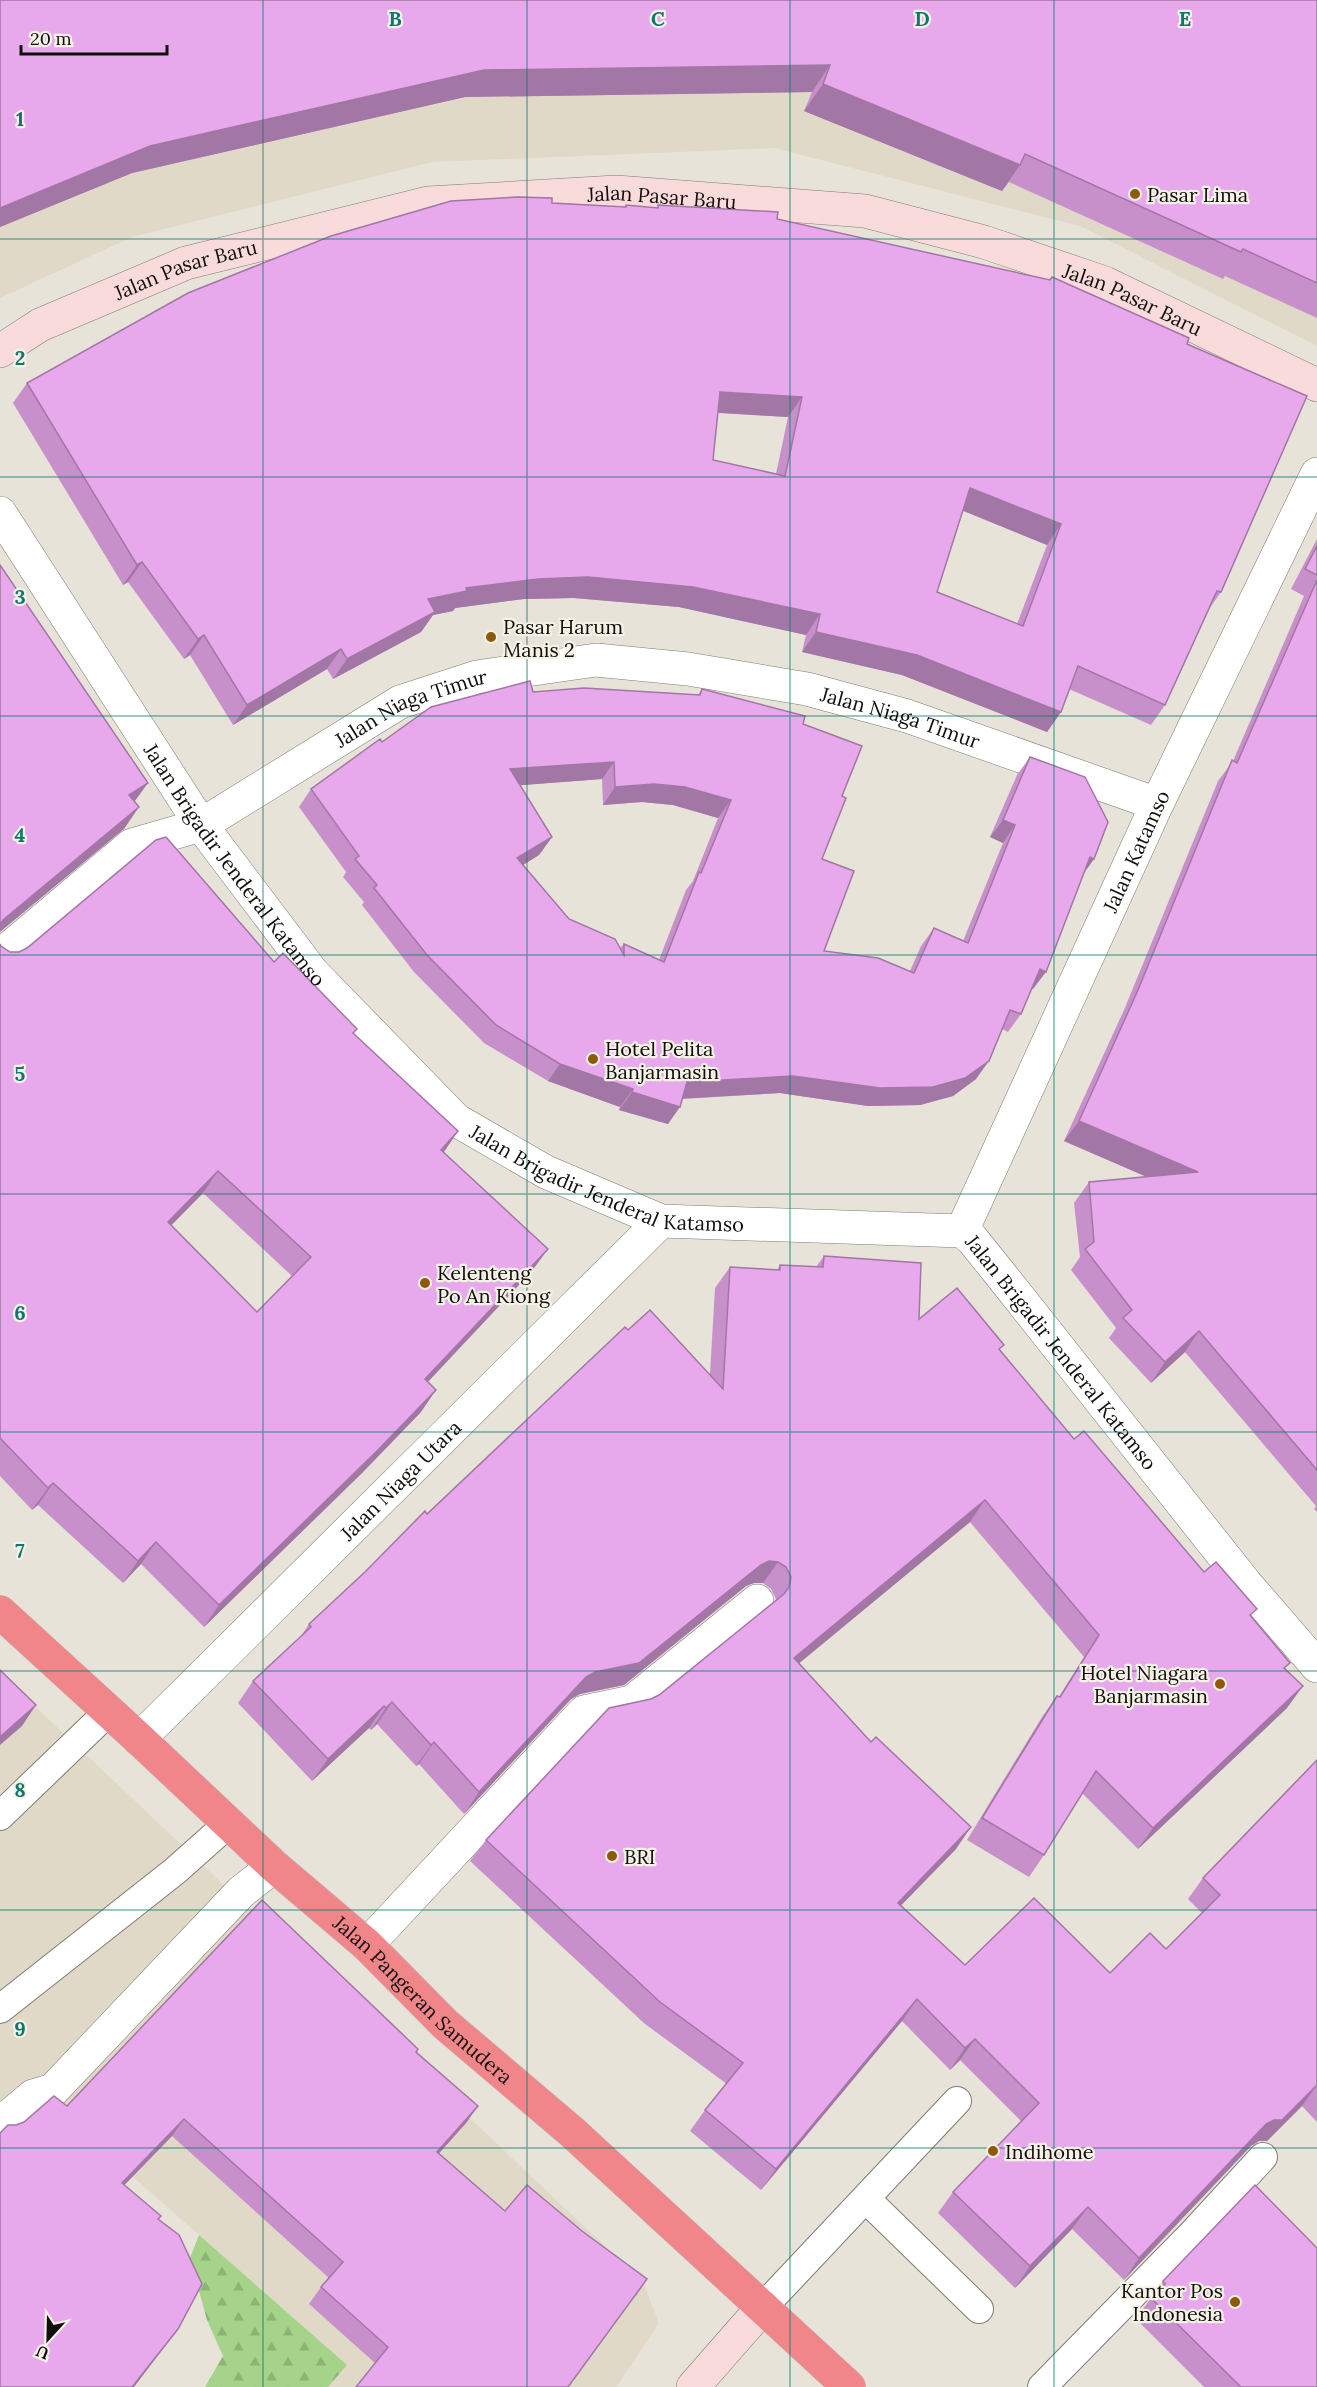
<svg xmlns="http://www.w3.org/2000/svg" width="1317" height="2387" viewBox="0 0 1317 2387" font-family="Lora,serif">
<style>
.built{fill:#e0d9c8}
.forest{fill:url(#forest-firs)}
.lines{fill:none;stroke-linecap:round;stroke-linejoin:round}
.lane-casing{stroke:#7f7c72;stroke-width:30}
.street-casing{stroke:#7f7c72;stroke-width:34}
.secondary-casing{stroke:#7f7c72;stroke-width:34}
.highway-casing{stroke:#c1c1c0;stroke-width:34}
.lane{stroke:#fff;stroke-width:28}
.street{stroke:#fff;stroke-width:33}
.secondary{stroke:#fadbdc;stroke-width:33}
.highway{stroke:#f0868a;stroke-width:33}
.wall{fill:#c890cb;fill-rule:evenodd}
.shaded-wall{fill:#a276a5}
.building{fill:#e8a8ec;stroke:#a276a5;stroke-width:1.5;fill-rule:evenodd}
.grid{fill:none;stroke:#0f766e;stroke-width:1.5;stroke-opacity:0.55}
.poi-dot{fill:#8e5a09;stroke:#f4f1e6;stroke-width:2}
.labels{text-anchor:middle;dominant-baseline:central;stroke-width:4.5;stroke-linejoin:round;paint-order:stroke}
.poi-label{font-size:20px;fill:#100f0b;stroke:#f4f1e6;text-anchor:start}
.street-label{font-size:20px;fill:#100f0b;stroke:#f4f1e6}
.grid-label{font-size:20px;text-anchor:middle;font-weight:bold;fill:#0f766e;stroke:#f4f1e6;stroke-width:4.5;stroke-linejoin:round;paint-order:stroke}
</style>
<defs>
<pattern id="forest-firs" width="22" height="20" patternUnits="userSpaceOnUse" patternTransform="scale(1.5)"><rect width="22" height="20" fill="#a4d389"/><path d="M5 1l3.5 6h-7zM16 11l3.5 6h-7z" fill="#8cb475"/></pattern>
</defs>
<rect width="100%" height="100%" fill="#e7e3d9"/>
<g class="built">
<path d="M0,0H1317V346L1080,226L774,148L432,162L132,237L0,298Z"/>
<path d="M0,1673L643,2282L659,2323L616,2387H328L347,2365L25,2082L0,2105Z"/>
</g>
<path class="forest" d="M199,2235L347,2365L328,2387H205L223,2356L207,2320L190,2258Z"/>
<g class="lines">
<g class="lane-casing">
<g id="lane">
<path d="M0,1816L109,1711"/>
<path d="M0,2009L175,1871L229,1823"/>
<path d="M866,2199L979,2309"/>
<path d="M763,2307L957,2101"/>
<path d="M1042,2387L1194,2232L1263,2157"/>
</g>
</g>
<g class="street-casing">
<g id="street">
<path id="s1" d="M0,513L201,825L312,972L456,1120L546,1172L661,1221L962,1231L972,1239L1001,1275L1246,1584L1317,1666"/>
<path id="s2" d="M0,956L132,845L201,825L400,702L477,677L596,660L688,669L807,689L907,716L1157,804"/>
<path id="s3" d="M962,1231L1157,804L1317,474"/>
<path id="s4" d="M139,1739L661,1221"/>
<path d="M367,1945L584,1712L632,1702L757,1601"/>
<path d="M0,2124L33,2096L53,2090L241,1892L274,1866"/>
</g>
</g>
<g class="secondary-casing">
<g id="secondary">
<path id="s5" d="M0,351L40,325L186,263L428,203L616,192L865,211L984,242L1105,283L1317,385"/>
<path d="M693,2387L763,2307"/>
</g>
</g>
<g class="highway-casing">
<g id="highway">
<path id="s6" d="M0,1612L139,1739L274,1866L367,1945L445,2024L572,2132L849,2387"/>
</g>
</g>
<use href="#lane" class="lane"/>
<use href="#street" class="street"/>
<use href="#secondary" class="secondary"/>
<use href="#highway" class="highway"/>
</g>
<g class="wall">
<path d="M0,0H1317V318L1225,276L1223,279L1009,182L1002,191L804,111L812,92L465,97L132,173L0,227Z"/>
<path d="M552,203L625,207L626,205L657,208L658,205L777,219L1049,280L1052,277L1187,344L1221,592L1209,609L1165,705L1151,725L1069,689L1061,712L1047,732L902,675L802,652L806,635L679,607L574,598L524,599L455,608L453,611L433,615L421,632L333,679L327,669L233,725L190,655L184,659L128,582L123,585L13,403L27,383ZM718,413L788,417L776,474L713,460ZM963,510L1047,545L1017,624L937,592Z"/>
<path d="M1317,539V1512L1314,1509L1316,1506L1185,1352L1151,1383L1109,1338L1116,1328L1071,1270L1080,1257L1074,1203L1089,1182L1147,1177L1064,1141L1124,1010L1218,781L1233,761L1304,596L1291,589Z"/>
<path d="M702,689L803,724L842,796L822,859L824,951L910,971L921,946L934,928L963,941L1003,843L990,837L1017,775L1030,757L1094,859L1083,874L1033,989H1032L1021,1014L1008,1032L1002,1029L976,1079L953,1096L920,1105L868,1106L780,1093L682,1099L668,1124L619,1110L620,1107L548,1081L484,1043L414,972L362,905L364,902L343,877L346,872L299,807L311,789L382,742L533,692L698,695ZM602,779L603,805L642,802L673,805L718,818L693,881L686,890L659,960L624,944L620,948L569,919L523,865L539,855L552,837L520,785Z"/>
<path d="M0,944L1,946L10,952L274,962L353,1034L458,1131L444,1152L532,1271L428,1381L421,1412L362,1473L204,1627L141,1564L123,1583L38,1505L32,1510L0,1476ZM203,1193L292,1276L257,1312L171,1225Z"/>
<path d="M824,1256L919,1319L1000,1351L1074,1439L1204,1572L1251,1617L1286,1669L1287,1708L1138,1849L1082,1793L1044,1855L1029,1877L967,1840L1042,1717L1057,1696L1059,1697L1084,1657L970,1522L799,1663L956,1849L901,1905L965,1965L1110,1973L1166,1949L1202,1913L1188,1899L1203,1878L1317,1760V2122L1302,2106L1267,2141H1259L1251,2146L1124,2280L1072,2229L1015,2288L938,2213L953,2192L1021,2121L960,2060L950,2070L902,2021L761,2190L690,2131L705,2110L727,2084L645,2024L470,1861L486,1840L651,1699L659,1695L775,1601L776,1599L771,1589L763,1583H754L746,1586L624,1685L580,1694L571,1699L464,1814L419,1764L416,1766L377,1724L371,1730L369,1728L312,1781L238,1703L253,1681L299,1639L309,1624L427,1514L628,1330L710,1374L715,1288L730,1267L777,1270L780,1265L816,1267Z"/>
<path d="M416,2052L478,2106L466,2123L439,2153L505,2211L582,2231L647,2279L636,2296L375,2363L309,2304L321,2287L329,2278L172,2136L124,2185L159,2219L166,2346L16,2125L67,2106Z"/>
<path d="M1163,2281L1317,2387H1204L1136,2319Z"/>
</g>
<g class="shaded-wall">
<path d="M830,65L812,92L465,97L132,173L0,227V208L150,146L484,70Z"/>
<path d="M823,84L1020,165L1002,191L804,111Z"/>
<path d="M720,392L802,397L788,417L706,412Z"/>
<path d="M970,488L1061,524L1047,545L956,508Z"/>
<path d="M142,562L128,582L123,585L137,565Z"/>
<path d="M588,577L693,587L820,614L806,635L679,607L574,598L524,599L455,608L453,611L433,615L421,632L333,679L347,659L428,599L466,588L538,579Z"/>
<path d="M816,632L917,655L1061,712L1047,732L902,675L802,652Z"/>
<path d="M204,635L190,655L184,659L198,639Z"/>
<path d="M341,649L327,669L233,725L247,705Z"/>
<path d="M614,762L602,779L498,787L510,769Z"/>
<path d="M148,783L132,805L129,795Z"/>
<path d="M654,784L685,787L731,800L718,818L673,805L642,802L603,805L615,787Z"/>
<path d="M139,807L124,829L0,932V924L3,920Z"/>
<path d="M1003,820L1015,825L1003,843L990,837Z"/>
<path d="M552,837L539,855L505,876L517,858Z"/>
<path d="M1090,857L1094,859L1081,877Z"/>
<path d="M1040,969L1046,972L1033,989L1028,987Z"/>
<path d="M989,1061L976,1079L953,1096L920,1105L868,1106L780,1093L675,1099L687,1082L793,1076Z"/>
<path d="M560,1064L633,1089L620,1107L548,1081Z"/>
<path d="M632,1092L680,1107L668,1124L619,1110Z"/>
<path d="M1079,1121L1198,1172L1184,1193L1064,1141Z"/>
<path d="M458,1131L443,1153L441,1150Z"/>
<path d="M218,1171L203,1193L153,1244L168,1222Z"/>
<path d="M548,1249L532,1271L410,1401L425,1379Z"/>
<path d="M1199,1331L1185,1352L1151,1383L1165,1362Z"/>
<path d="M436,1390L421,1412L362,1473L204,1627L219,1605Z"/>
<path d="M53,1483L38,1505L32,1510L48,1488Z"/>
<path d="M985,1500L970,1522L779,1680L794,1658Z"/>
<path d="M156,1542L141,1564L123,1583L138,1561Z"/>
<path d="M769,1561L778,1562L763,1583H754L746,1586L624,1685L580,1694L571,1699L464,1814L479,1792L586,1677L761,1565Z"/>
<path d="M1303,1686L1287,1708L1138,1849L1153,1828Z"/>
<path d="M392,1702L377,1724L371,1730L386,1708Z"/>
<path d="M36,1705L22,1726L0,1745V1737Z"/>
<path d="M384,1706L369,1728L312,1781L328,1759Z"/>
<path d="M434,1742L419,1764L416,1766L431,1745Z"/>
<path d="M971,1827L956,1849L883,1924L898,1903Z"/>
<path d="M917,1999L902,2021L761,2190L776,2169Z"/>
<path d="M975,2039L960,2060L950,2070L965,2048Z"/>
<path d="M1317,2085L1302,2106L1267,2141H1259L1251,2146L1124,2280L1139,2258L1266,2124Z"/>
<path d="M478,2106L466,2123L425,2169L437,2152Z"/>
<path d="M184,2119L172,2136L110,2200L122,2183Z"/>
<path d="M1088,2207L1072,2229L1015,2288L1030,2266Z"/>
<path d="M178,2329L134,2387H132Z"/>
</g>
<g class="building">
<path d="M0,0H1317V283L1243,249L1241,252L1025,154L1020,165L823,84L830,65L484,70L150,146L0,208Z"/>
<path d="M518,197L552,198V203L626,207V205L658,208V205L778,212L777,219L1050,280L1052,277L1189,338L1187,344L1307,396L1221,592L1217,591L1165,705L1078,666L1061,712L917,655L816,632L820,614L693,587L588,577L538,579L466,588L467,591L428,599L435,612L347,659L341,649L247,705L204,635L198,639L142,562L137,565L27,383L188,293L331,236L451,201ZM720,392L802,397L785,476L713,460ZM970,488L1061,524L1023,626L937,592Z"/>
<path d="M1317,546V575L1305,569Z"/>
<path d="M0,565L148,783L129,795L139,807L3,920L0,925Z"/>
<path d="M1317,580V1470L1199,1331L1165,1362L1123,1318L1132,1310L1085,1249L1094,1242L1089,1182L1198,1172L1079,1121L1138,990L1232,760L1237,763Z"/>
<path d="M530,681L533,692L584,688L700,695L702,689L805,716L803,724L862,746L842,796L846,798L822,859L854,871L824,951L878,958L914,973L934,928L968,943L1015,825L1003,820L1030,757L1085,777L1108,822L1094,859L1090,857L1046,972L1040,969L1021,1014L1010,1010L989,1061L965,1078L933,1087L880,1088L793,1076L687,1082L680,1107L632,1092L633,1089L560,1064L496,1025L427,955L374,888L377,885L355,859L359,856L311,789L380,739L382,742L431,707ZM614,762L615,787L654,784L685,787L731,800L701,873L699,872L664,962L624,944V955L615,939L569,919L517,858L552,837L510,769Z"/>
<path d="M166,837L274,962L283,953L357,1029L353,1033L458,1131L441,1150L548,1249L425,1379L436,1390L377,1451L219,1605L156,1542L138,1561L53,1483L48,1488L0,1438V944L1,946L10,952H19L27,948L156,840ZM218,1171L311,1257L257,1312L168,1222Z"/>
<path d="M824,1256L921,1263L919,1319L957,1288L1004,1345L999,1349L1074,1439L1084,1431L1204,1572L1216,1562L1257,1609L1250,1615L1290,1663L1284,1668L1303,1686L1153,1828L1096,1771L1044,1855L982,1818L1057,1696L1060,1697L1099,1635L985,1500L794,1658L871,1742L876,1737L971,1827L898,1903L965,1965L1034,1898L1110,1973L1150,1933L1166,1949L1220,1895L1203,1878L1317,1760V2085L1282,2120H1274L1266,2124L1139,2258L1088,2207L1030,2266L953,2192L1039,2103L975,2039L965,2048L917,1999L776,2169L705,2110L743,2063L660,2002L486,1840L609,1708L651,1699L659,1695L784,1594L789,1587L791,1577L786,1567L778,1562L769,1561L761,1565L639,1663L595,1672L586,1677L479,1792L434,1742L431,1745L392,1702L386,1708L384,1706L328,1759L253,1681L311,1627L309,1624L366,1571L425,1511L427,1514L625,1327L628,1330L650,1310L723,1389L730,1267L780,1270V1265L823,1267Z"/>
<path d="M0,1670L36,1705L0,1737Z"/>
<path d="M262,1900L418,2049L416,2052L478,2106L437,2152L505,2211L527,2185L582,2231L647,2279L568,2387H356L388,2347L321,2287L343,2262L184,2119L122,2183L161,2216L158,2219L179,2235L202,2284L178,2329L132,2387H0V2133L8,2125H16L24,2122L54,2096L67,2106Z"/>
<path d="M1255,2185L1317,2248V2387H1241L1151,2298L1165,2284L1163,2281Z"/>
</g>
<path class="grid" d="M263,0V2387M527,0V2387M790,0V2387M1054,0V2387M0,239H1317M0,477H1317M0,716H1317M0,955H1317M0,1194H1317M0,1432H1317M0,1671H1317M0,1910H1317M0,2148H1317"/>
<g class="poi-dot">
<circle cx="1135" cy="194" r="6"/>
<circle cx="491" cy="637" r="6"/>
<circle cx="593" cy="1059" r="6"/>
<circle cx="425" cy="1283" r="6"/>
<circle cx="1220" cy="1684" r="6"/>
<circle cx="612" cy="1856" r="6"/>
<circle cx="993" cy="2151" r="6"/>
<circle cx="1235" cy="2302" r="6"/>
</g>
<g class="labels">
<g class="poi-label">
<text x="1147" y="194">Pasar Lima</text>
<text x="503" y="626">Pasar Harum<tspan x="503" dy="23">Manis 2</tspan></text>
<text x="605" y="1048">Hotel Pelita<tspan x="605" dy="23">Banjarmasin</tspan></text>
<text x="437" y="1272">Kelenteng<tspan x="437" dy="23">Po An Kiong</tspan></text>
<text x="1208" y="1672" text-anchor="end">Hotel Niagara<tspan x="1208" dy="23">Banjarmasin</tspan></text>
<text x="624" y="1856">BRI</text>
<text x="1005" y="2151">Indihome</text>
<text x="1223" y="2290" text-anchor="end">Kantor Pos<tspan x="1223" dy="23">Indonesia</tspan></text>
</g>
<g class="street-label">
<text stroke="none"><textPath href="#s5" startOffset="690">Jalan Pasar Baru</textPath></text>
<text stroke="none"><textPath href="#s5" startOffset="204">Jalan Pasar Baru</textPath></text>
<text stroke="none"><textPath href="#s5" startOffset="1176">Jalan Pasar Baru</textPath></text>
<text stroke="none"><textPath href="#s2" startOffset="486">Jalan Niaga Timur</textPath></text>
<text stroke="none"><textPath href="#s2" startOffset="990">Jalan Niaga Timur</textPath></text>
<text stroke="none"><textPath href="#s3" startOffset="418">Jalan Katamso</textPath></text>
<text stroke="none"><textPath href="#s1" startOffset="423">Jalan Brigadir Jenderal Katamso</textPath></text>
<text stroke="none"><textPath href="#s1" startOffset="927">Jalan Brigadir Jenderal Katamso</textPath></text>
<text stroke="none"><textPath href="#s1" startOffset="1449">Jalan Brigadir Jenderal Katamso</textPath></text>
<text stroke="none"><textPath href="#s4" startOffset="368">Jalan Niaga Utara</textPath></text>
<text stroke="none"><textPath href="#s6" startOffset="574">Jalan Pangeran Samudera</textPath></text>
</g>
</g>
<g class="grid-label">
<text x="395" y="26">B</text>
<text x="658" y="26">C</text>
<text x="922" y="26">D</text>
<text x="1185" y="26">E</text>
<text x="20" y="126">1</text>
<text x="20" y="365">2</text>
<text x="20" y="604">3</text>
<text x="20" y="842">4</text>
<text x="20" y="1081">5</text>
<text x="20" y="1320">6</text>
<text x="20" y="1558">7</text>
<text x="20" y="1797">8</text>
<text x="20" y="2036">9</text>
</g>
<g transform="translate(48 2339) rotate(202)" stroke="#f4f1e6" stroke-width="4.5" paint-order="stroke">
<path d="M0-4.5L10 22L0 15L-10 22Z" fill="#100f0b"/>
<text y="-9" font-size="16" font-weight="bold" text-anchor="middle" fill="#100f0b">U</text>
</g>
<path d="M21 45v9h146v-9" fill="none" stroke="#100f0b" stroke-width="3"/>
<text x="30" y="45" font-size="18" fill="#100f0b" stroke="#f4f1e6" stroke-width="4.5" paint-order="stroke">20 m</text>
</svg>
